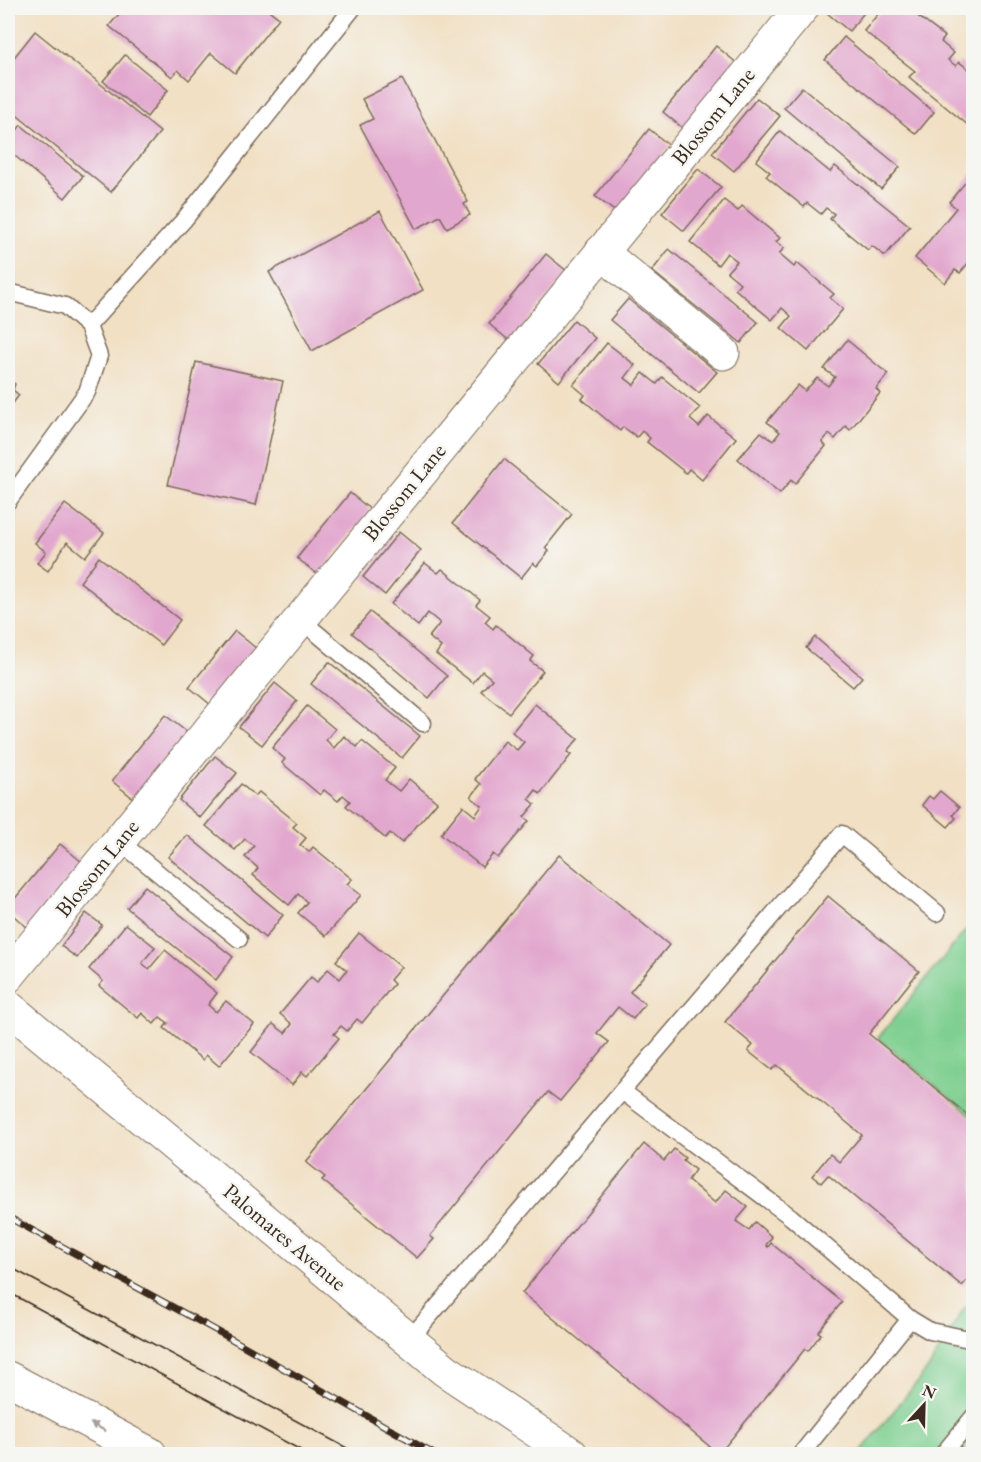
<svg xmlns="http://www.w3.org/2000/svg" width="981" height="1462" viewBox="0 0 981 1462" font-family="'EB Garamond',serif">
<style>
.green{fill:#7ecf90;stroke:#5c7c57;stroke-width:1.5}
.building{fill:#e2a7ce}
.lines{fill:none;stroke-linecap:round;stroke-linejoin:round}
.service-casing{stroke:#7b6a58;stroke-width:19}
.minor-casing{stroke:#7b6a58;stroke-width:35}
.tertiary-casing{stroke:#7b6a58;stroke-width:35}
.primary-casing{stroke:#7b6a58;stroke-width:35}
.service{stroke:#fff;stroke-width:16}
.minor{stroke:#fff;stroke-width:33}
.tertiary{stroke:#fff;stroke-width:33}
.primary{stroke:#fff;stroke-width:33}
.tram{stroke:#3b2a1e;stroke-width:1.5}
.rail-casing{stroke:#3b2a1e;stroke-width:7}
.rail{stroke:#f6f6f2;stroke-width:4.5;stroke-dasharray:14;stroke-linecap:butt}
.oneway{fill:#a79f9a}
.labels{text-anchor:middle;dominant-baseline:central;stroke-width:5;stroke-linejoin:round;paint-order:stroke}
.street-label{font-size:22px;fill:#3b2a1e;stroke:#f6f6f2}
</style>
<rect width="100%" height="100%" fill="#f6f6f2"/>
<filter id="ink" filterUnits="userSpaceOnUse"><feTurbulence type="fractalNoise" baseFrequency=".0167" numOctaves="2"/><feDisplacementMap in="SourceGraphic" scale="12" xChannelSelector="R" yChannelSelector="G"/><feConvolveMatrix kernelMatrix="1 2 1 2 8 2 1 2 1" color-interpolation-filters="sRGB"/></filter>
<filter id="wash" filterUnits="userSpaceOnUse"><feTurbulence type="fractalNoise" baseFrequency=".008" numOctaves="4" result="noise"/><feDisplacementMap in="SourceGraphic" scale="24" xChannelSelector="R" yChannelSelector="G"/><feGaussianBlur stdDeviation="1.35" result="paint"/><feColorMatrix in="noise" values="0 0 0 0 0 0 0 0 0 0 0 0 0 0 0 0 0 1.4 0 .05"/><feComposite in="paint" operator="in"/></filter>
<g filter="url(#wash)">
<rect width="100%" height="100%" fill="#f1e0c4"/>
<g class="green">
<path d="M973,921V1117L878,1038Z"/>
<path d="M973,1298V1454H859L930,1366L963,1310Z"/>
</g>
<g id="blocks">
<g class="building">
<path d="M124,8H266L279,18L235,73L211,53L189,80L178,70L172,77L109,26Z"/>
<path d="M832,8H868L849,31L827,13Z"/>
<path d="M883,8L902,9L907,8L945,37L941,42L954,53L948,60L956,66L959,62L974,73V130L909,77L915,71L864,31Z"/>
<path d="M35,31L160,132L111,192L8,108V65Z"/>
<path d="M844,37L934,112L916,134L825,60Z"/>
<path d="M716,46L738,64L685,130L663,112Z"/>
<path d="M125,55L168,90L147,117L103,81Z"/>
<path d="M402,79L468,202L464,204L470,215L447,228L440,216L416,229L360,125L373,119L362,99Z"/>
<path d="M802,87L900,167L881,189L784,108Z"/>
<path d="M757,98L780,116L734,171L712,153Z"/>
<path d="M21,125L83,176L65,198L8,150V142Z"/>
<path d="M649,129L670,146L617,213L595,196Z"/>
<path d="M780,131L830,172L835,166L910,226L885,256L872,246L868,250L830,219L834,214L826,208L821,214L807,203L804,207L766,176L770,172L756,161Z"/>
<path d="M698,169L721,187L684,231L662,213Z"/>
<path d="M974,172V256L960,273L955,270L945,283L915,258L956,208L949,202Z"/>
<path d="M724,200L738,211L742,206L780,238L776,242L784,248L779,254L794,267L797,263L834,294L830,298L843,309L808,351L781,328L791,316L782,308L772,320L735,289L740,283L727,272L737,261L727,253L718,265L690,242Z"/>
<path d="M380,211L423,290L312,351L269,272Z"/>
<path d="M669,249L758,322L741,343L652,271Z"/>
<path d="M546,254L568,272L511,342L489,324Z"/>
<path d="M628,299L717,372L699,393L610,320Z"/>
<path d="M574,320L595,338L559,382L538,364Z"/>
<path d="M847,340L888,374L876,389L880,393L850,430L846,426L835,439L829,434L822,442L826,446L795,484L791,480L780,494L738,459L761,432L773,441L780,432L767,422L798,385L805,391L817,378L828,386L835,377L824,369Z"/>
<path d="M607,343L635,365L625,378L634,385L643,373L657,384L662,377L700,408L690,419L699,427L708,416L736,438L702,480L689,469L686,473L647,442L650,438L642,431L637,437L623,427L620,431L582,399L585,395L573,385Z"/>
<path d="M196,362L283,381L256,505L168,485Z"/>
<path d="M8,379L15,384L13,390L19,395L8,410Z"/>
<path d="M504,459L572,514L545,548L549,551L537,566L533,563L521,578L453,523Z"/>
<path d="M350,493L371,510L318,575L297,558Z"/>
<path d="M65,504L104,533L85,557L67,542L48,571L37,563L46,552L35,543Z"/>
<path d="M399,532L421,550L385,595L363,577Z"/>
<path d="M99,557L180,620L161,645L80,582Z"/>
<path d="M425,563L438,573L442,569L480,600L476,605L490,616L485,622L493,629L496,625L534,656L530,661L543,671L509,713L481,691L492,679L482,671L473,683L436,654L441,647L429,637L440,623L428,613L418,626L391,604Z"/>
<path d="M370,612L447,676L429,698L352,633Z"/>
<path d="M235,631L257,649L211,705L189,687Z"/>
<path d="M815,637L862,677L853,687L806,648Z"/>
<path d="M329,662L420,736L402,758L311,684Z"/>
<path d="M275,683L297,701L262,745L239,727Z"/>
<path d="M535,704L578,739L567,752L571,755L540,794L536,790L529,799L535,804L524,817L529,821L498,858L493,854L482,867L441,834L463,806L475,816L482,806L471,797L481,784L475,779L505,741L517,750L524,742L512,732Z"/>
<path d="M307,706L335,729L326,740L334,748L344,736L357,747L362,741L395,768L385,780L399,791L409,779L437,802L402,843L390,833L385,838L346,806L350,801L343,795L338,801L324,790L320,795L282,763L285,759L272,748Z"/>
<path d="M165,715L188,733L134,799L112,781Z"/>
<path d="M215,756L237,773L200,818L179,800Z"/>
<path d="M241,784L255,796L259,792L297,823L293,827L306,838L300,845L309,852L313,847L352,879L347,884L361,895L326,936L298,913L307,902L298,894L289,905L253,875L258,868L245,857L254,846L245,839L235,850L206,826Z"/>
<path d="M940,791L959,807L953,815L956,818L948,827L922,805L929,796L933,799Z"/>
<path d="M187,835L283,915L265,938L168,857Z"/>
<path d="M60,844L82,862L28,928L8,911V907Z"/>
<path d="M559,855L669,945L630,992L645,1004L633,1019L618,1007L597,1033L609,1042L560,1101L548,1092L430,1236L434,1239L417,1258L322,1180L325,1177L306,1162Z"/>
<path d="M145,886L233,957L216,980L127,908Z"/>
<path d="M828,896L919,971L869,1034L974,1120V1272L962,1286L828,1175L821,1183L812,1176L830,1154L839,1162L862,1135L777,1065L772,1070L748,1051L753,1045L725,1022Z"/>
<path d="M86,913L102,925L77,958L61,946Z"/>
<path d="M126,924L155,947L142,963L149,969L165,950L217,993L208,1005L216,1012L226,1001L254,1024L219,1066L206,1055L203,1060L164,1028L168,1023L160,1017L154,1024L142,1013L138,1018L99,986L103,981L89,969Z"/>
<path d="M359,933L401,967L390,980L394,984L362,1023L357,1019L347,1031L341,1026L334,1034L339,1038L307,1076L302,1072L292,1085L251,1052L273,1024L285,1033L292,1024L280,1014L311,977L317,982L328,969L340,979L347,970L336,961Z"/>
<path d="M644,1144L664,1161L674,1149L685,1158L683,1160L695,1170L688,1180L715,1203L726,1190L748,1207L736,1221L749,1230L755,1222L772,1237L766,1245L768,1247L771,1243L842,1302L818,1332L821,1334L808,1351L805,1349L719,1454L522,1293Z"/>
</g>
</g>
</g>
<g filter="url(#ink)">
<use href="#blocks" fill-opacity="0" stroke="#7b6a58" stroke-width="1.5"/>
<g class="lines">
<g class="service-casing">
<g id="service">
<path d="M8,292L65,306L88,326L99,356L87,392L8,501"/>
<path d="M88,326L183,221L353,8"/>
<path d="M300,619L423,723"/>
<path d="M119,841L239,939"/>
<path d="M622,1091L842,834L937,913"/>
<path d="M409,1340L622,1091L791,1217L910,1319L930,1331L974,1340"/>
<path d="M801,1454L910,1319"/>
<path d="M943,1454L974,1416"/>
</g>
</g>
<g class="minor-casing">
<g id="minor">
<path d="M601,252L723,353"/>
<path d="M8,976L802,8"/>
</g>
</g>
<g class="tertiary-casing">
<path id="tertiary" d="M8,1007L445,1370L571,1454"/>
</g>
<g class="primary-casing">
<path id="primary" d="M8,1378L150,1454"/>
</g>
<use href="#service" class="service"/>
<use href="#minor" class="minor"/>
<use href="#tertiary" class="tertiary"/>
<use href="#primary" class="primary"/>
<g class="tram">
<path d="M8,1266L358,1454"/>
<path d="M8,1292L308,1454"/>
</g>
<g class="rail-casing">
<path id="rail" d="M8,1217L237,1342L434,1454"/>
</g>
<use href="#rail" class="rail"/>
</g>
<defs><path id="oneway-solid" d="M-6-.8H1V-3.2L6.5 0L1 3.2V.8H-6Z" transform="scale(1.5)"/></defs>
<use class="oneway" href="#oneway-solid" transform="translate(98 1427) rotate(-152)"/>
</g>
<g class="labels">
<g class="street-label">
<text transform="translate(713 116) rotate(-51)">Blossom Lane</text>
<text transform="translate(404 492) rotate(-51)">Blossom Lane</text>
<text transform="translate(97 868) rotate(-51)">Blossom Lane</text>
<text transform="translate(285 1237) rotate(40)">Palomares Avenue</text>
</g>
</g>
<rect width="981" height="1462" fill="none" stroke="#f6f6f2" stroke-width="30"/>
<g transform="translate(924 1405) rotate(22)" stroke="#f6f6f2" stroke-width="4.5" paint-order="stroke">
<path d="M0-4.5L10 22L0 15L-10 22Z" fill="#3b2a1e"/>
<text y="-9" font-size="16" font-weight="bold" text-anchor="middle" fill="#3b2a1e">N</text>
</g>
</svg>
